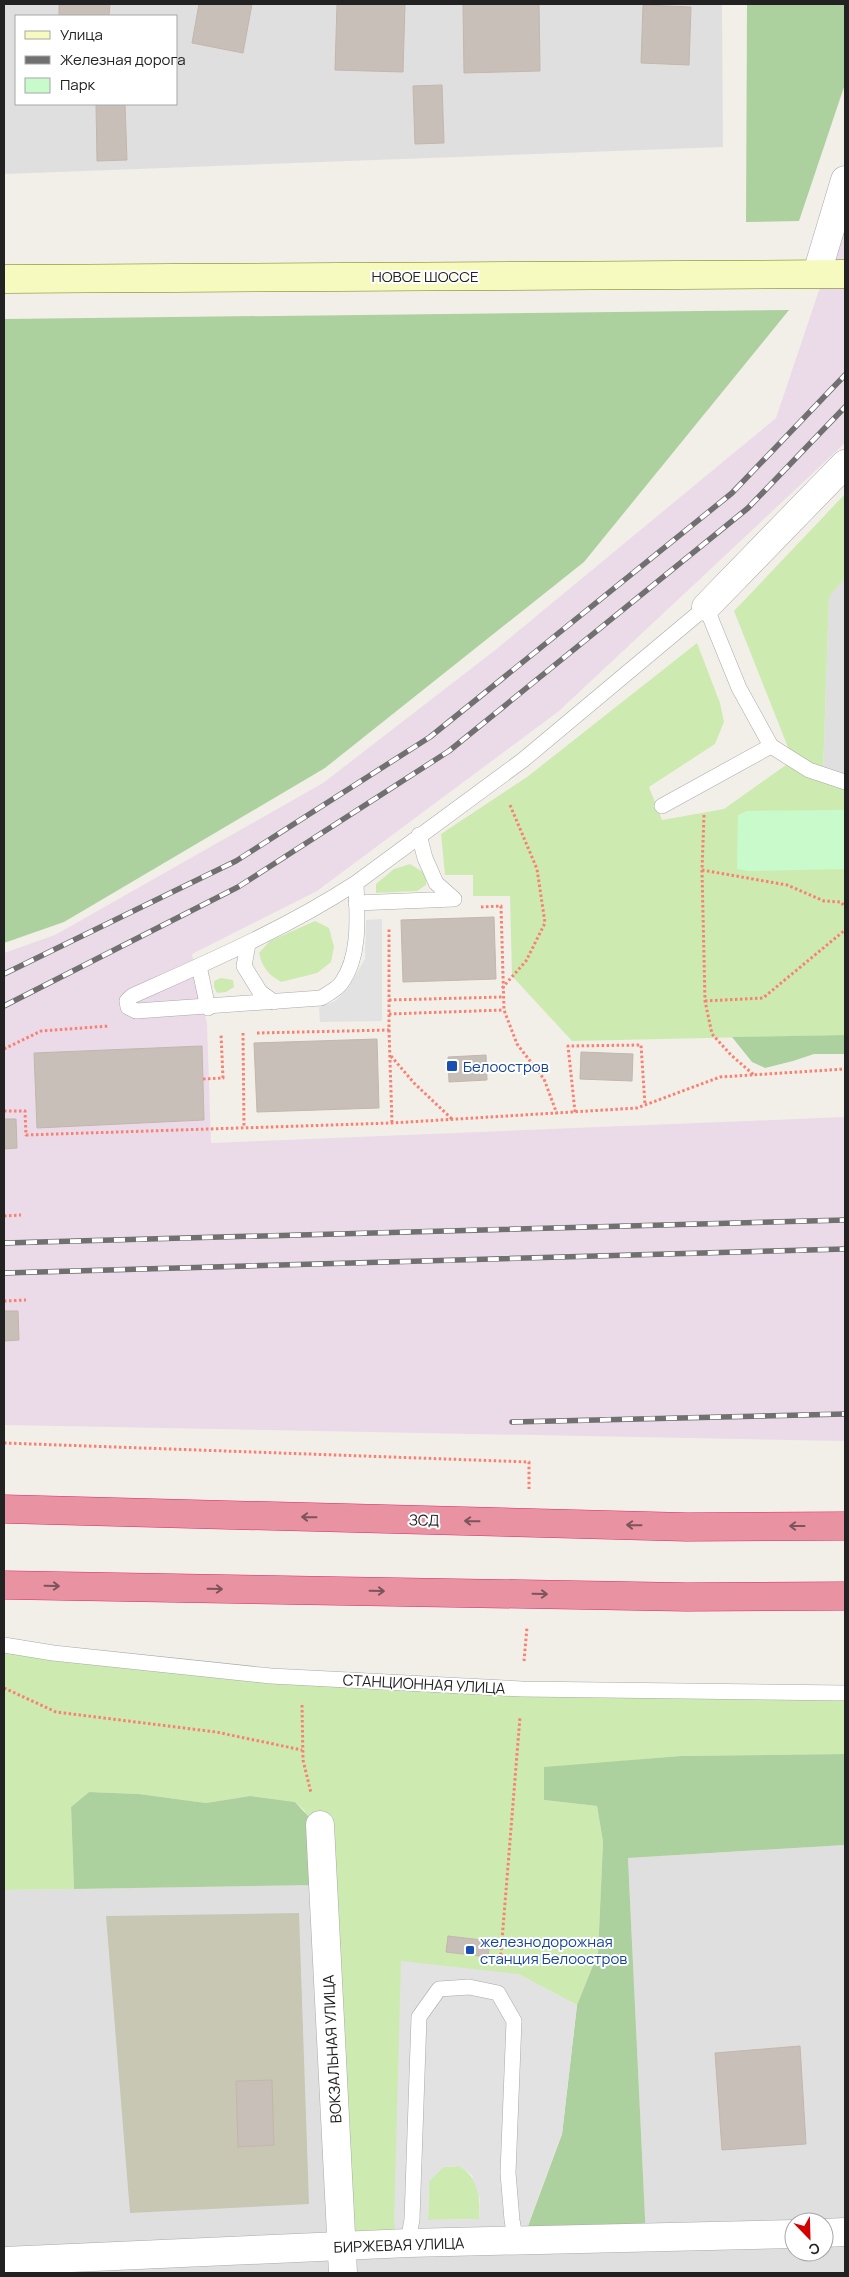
<svg xmlns="http://www.w3.org/2000/svg" width="849" height="2277" viewBox="0 0 849 2277" font-family="Manrope,sans-serif">
<style>
.residential{fill:#e0dfdf;fill-rule:evenodd}
.industrial{fill:#ebdbe8}
.construction{fill:#c7c7b4}
.grass{fill:#cdebb0}
.forest{fill:#add19e}
.park{fill:#c8facc}
.parking{fill:#e2e2e2;fill-rule:evenodd}
.building{fill:#c7bfb8;stroke:#c4b6ab}
.lines{fill:none;stroke-linecap:round;stroke-linejoin:round}
.lane-casing{stroke:#a9a9a9;stroke-width:16}
.street-casing{stroke:#a9a9a9;stroke-width:29}
.secondary-casing{stroke:#707d05;stroke-width:29}
.highway-casing{stroke:#dc2a67;stroke-width:29}
.path{stroke:#fa8072;stroke-width:3;stroke-dasharray:2.5 2.5;stroke-linecap:butt}
.lane{stroke:#fff;stroke-width:15}
.street{stroke:#fff;stroke-width:28}
.secondary{stroke:#f7fabf;stroke-width:28}
.highway{stroke:#e892a2;stroke-width:28}
.rail-casing{stroke:#707070;stroke-width:5.5}
.rail{stroke:#fff;stroke-width:4;stroke-dasharray:11;stroke-linecap:butt}
.oneway{stroke:#7b545c}
.transit-dot{fill:#1a4fb4;stroke:#fff;stroke-width:2}
.labels{text-anchor:middle;dominant-baseline:central;stroke-width:4;stroke-linejoin:round;paint-order:stroke}
.street-label{font-size:15px;fill:#222;stroke:#fff}
.transit-label{font-size:15px;fill:#164399;stroke:#fff;text-anchor:start}
</style>
<rect width="100%" height="100%" fill="#f2efe9"/>
<g class="residential">
<path d="M4,4H722L723,147L4,174ZM16,16H176V104H16Z"/>
<path d="M845,578V782L823,772L829,596Z"/>
<path d="M845,1845V2273H4V1890L323,1885L347,2246L646,2237L628,1858ZM794,2222H824V2252H794Z"/>
</g>
<path class="industrial" d="M845,213V443L559,711L317,891L192,954L207,1024L211,1143L845,1117V1441L4,1425V953L55,935L323,783L494,651L776,418Z"/>
<path class="construction" d="M299,1913L309,2204L130,2213L106,1916Z"/>
<g class="grass">
<path d="M845,494V578L829,597L823,772L845,782V1035L572,1041L512,976L510,896H473V875H445L441,834L527,777L697,643L720,703L724,722L715,744L649,787L662,820L724,809L793,760L734,611Z"/>
<path d="M410,864L426,874V885L417,891L376,893V884L394,869Z"/>
<path d="M315,921L329,928L334,947L331,962L317,973L281,982C268,974 263,969 259,953L270,941Z"/>
<path d="M221,978L233,980L234,987L226,992L217,993L214,987V981Z"/>
<path d="M4,1650L271,1676L845,1693V1754L681,1756L544,1768V1800L597,1806L603,1842L598,1953L577,2005L518,1974L399,2244L347,2246L305,1811L295,1802L250,1796L206,1803L139,1794L89,1792L71,1807L74,1889L4,1890Z"/>
<path d="M460,2166C480,2181 480,2195 479,2219L428,2220L429,2181L443,2167Z"/>
</g>
<g class="forest">
<path d="M747,4H845V84L799,221L746,222Z"/>
<path d="M789,310L584,562L325,768L64,922L4,943V319Z"/>
<path d="M845,1035V1054H814L793,1061L765,1068L752,1062L732,1037Z"/>
<path d="M845,1754V1845L628,1858L646,2238L522,2242L562,2134L577,2005L598,1953L603,1842L597,1806L544,1800V1767L681,1756Z"/>
<path d="M89,1792L139,1794L206,1803L250,1796L295,1802L320,1829L323,1885L74,1889L71,1807Z"/>
</g>
<path class="park" d="M845,810V869L748,871L737,869L738,815L747,811Z"/>
<g class="parking">
<path d="M382,919V1021L320,1022L319,1007L335,1001L347,990L365,959L366,920Z"/>
<path d="M401,1961L518,1974L577,2005L562,2134L522,2242L399,2244L394,2223ZM460,2166L472,2175L480,2199L479,2219L428,2220L429,2181L443,2167Z"/>
</g>
<g class="building">
<path d="M59,4H110L109,16H59Z"/>
<path d="M199,4H252L243,53L192,43Z"/>
<path d="M337,4H405L403,72L335,70Z"/>
<path d="M463,4H539L540,71L464,73Z"/>
<path d="M643,5L691,7L689,65L641,63Z"/>
<path d="M442,85L444,143L415,144L413,86Z"/>
<path d="M96,104H125L127,160L97,161Z"/>
<path d="M494,917L496,979L403,982L401,920Z"/>
<path d="M377,1039L379,1108L257,1112L254,1043Z"/>
<path d="M202,1046L204,1120L37,1128L34,1053Z"/>
<path d="M581,1052L633,1054L632,1081L580,1079Z"/>
<path d="M486,1055L487,1080L449,1082L448,1057Z"/>
<path d="M4,1119H16L17,1148L4,1149Z"/>
<path d="M4,1311H18L19,1340L4,1341Z"/>
<path d="M448,1936L490,1941L488,1957L446,1952Z"/>
<path d="M800,2046L806,2144L722,2150L715,2053Z"/>
<path d="M272,2080L274,2145L238,2147L236,2081Z"/>
</g>
<g class="lines">
<g class="lane-casing">
<g id="lane">
<path d="M662,806L771,746"/>
<path d="M356,883C357,914 361,955 342,982C338,989 327,994 321,998L136,1011L128,1007L127,1001L132,996C208,962 285,929 356,883L523,760L706,607L739,688L771,746L809,770L845,782"/>
<path d="M356,903L454,899L436,883L425,858L419,835"/>
<path d="M248,944L244,966L260,992L274,1002"/>
<path d="M199,966L208,1008"/>
<path d="M4,1645L53,1653L271,1676L522,1689L845,1693"/>
<path d="M408,2243L412,2219L419,2017L439,1989L469,1987L498,1993L514,2021L508,2173L512,2220L516,2242"/>
</g>
</g>
<g class="street-casing">
<g id="street">
<path d="M817,273L845,180"/>
<path d="M706,607L845,464"/>
<path d="M320,1825L343,2273"/>
<path d="M824,2233L845,2232"/>
<path d="M4,2261L408,2243L794,2234"/>
</g>
</g>
<g class="secondary-casing">
<path id="secondary" d="M4,279L845,274"/>
</g>
<g class="highway-casing">
<g id="highway">
<path d="M4,1509L687,1527L845,1526"/>
<path d="M4,1585L687,1597L845,1596"/>
</g>
</g>
<g class="path">
<path d="M704,815L702,870L705,1001L712,1034L731,1055L754,1075"/>
<path d="M702,870L787,885L824,901L841,902L845,907"/>
<path d="M481,907L501,906L504,1010L517,1044L544,1079L557,1114"/>
<path d="M502,988L526,961L545,923L537,869L510,805"/>
<path d="M389,1000L503,997"/>
<path d="M705,1001L763,998L845,930"/>
<path d="M389,1014L504,1010"/>
<path d="M389,1030L392,1123"/>
<path d="M243,1033L244,1127"/>
<path d="M257,1033L389,1030V929"/>
<path d="M4,1049L41,1031L109,1026"/>
<path d="M391,1056L414,1083L453,1120"/>
<path d="M203,1079L223,1078L221,1034"/>
<path d="M4,1111H25L26,1135L392,1123L637,1108L720,1077L845,1069"/>
<path d="M575,1112L568,1046L641,1045L645,1105"/>
<path d="M4,1216L21,1215"/>
<path d="M4,1301L26,1300"/>
<path d="M4,1443L529,1462V1489"/>
<path d="M524,1661L527,1627"/>
<path d="M4,1688L56,1712L216,1732L302,1750"/>
<path d="M302,1705L303,1760L311,1793"/>
<path d="M500,1965L520,1717"/>
</g>
<use href="#lane" class="lane"/>
<use href="#street" class="street"/>
<use href="#secondary" class="secondary"/>
<use href="#highway" class="highway"/>
<g class="rail-casing">
<g id="rail">
<path d="M4,974L236,861L430,737L732,493L845,375"/>
<path d="M4,1006L238,887L449,751L748,508L845,407"/>
<path d="M4,1243L845,1220"/>
<path d="M4,1273L845,1249"/>
<path d="M512,1422L845,1414"/>
</g>
</g>
<use href="#rail" class="rail"/>
</g>
<defs><path id="oneway-shaft" d="M-6 0H5M1.5-3L5.5 0L1.5 3" fill="none" stroke-width="1.6" stroke-linecap="round" stroke-linejoin="round" transform="scale(1.25)"/></defs>
<g class="oneway">
<use href="#oneway-shaft" transform="translate(309 1517) rotate(-179)"/>
<use href="#oneway-shaft" transform="translate(472 1521) rotate(-179)"/>
<use href="#oneway-shaft" transform="translate(634 1525) rotate(-179)"/>
<use href="#oneway-shaft" transform="translate(797 1526) rotate(180)"/>
<use href="#oneway-shaft" transform="translate(52 1586) rotate(1)"/>
<use href="#oneway-shaft" transform="translate(215 1589) rotate(1)"/>
<use href="#oneway-shaft" transform="translate(377 1591) rotate(1)"/>
<use href="#oneway-shaft" transform="translate(540 1594) rotate(1)"/>
</g>
<g class="transit-dot">
<rect x="446" y="1060" width="12" height="12" rx="2.5"/>
<rect x="465" y="1945" width="10" height="10" rx="2.5"/>
</g>
<g class="labels">
<g class="street-label">
<text x="425" y="276">НОВОЕ ШОССЕ</text>
<text transform="translate(424 1520) rotate(1)">ЗСД</text>
<text transform="translate(424 1684) rotate(3)">СТАНЦИОННАЯ УЛИЦА</text>
<text transform="translate(332 2049) rotate(-93)">ВОКЗАЛЬНАЯ УЛИЦА</text>
<text transform="translate(399 2245) rotate(-2)">БИРЖЕВАЯ УЛИЦА</text>
</g>
<g class="transit-label">
<text x="463" y="1066">Белоостров</text>
<text x="480" y="1941">железнодорожная<tspan x="480" dy="17">станция Белоостров</tspan></text>
</g>
</g>
<rect width="849" height="2277" fill="none" stroke="#222222" stroke-width="10"/>
<rect x="15" y="15" width="162" height="90" fill="#ffffff" stroke="#a7a7a7"/>
<rect x="25" y="31" width="25" height="8" fill="#f7fabf" stroke="#a7a7a7"/>
<text x="60" y="40" font-size="15" fill="#222222">Улица</text>
<rect x="25" y="56" width="25" height="8" fill="#707070" stroke="#a7a7a7"/>
<text x="60" y="65" font-size="15" fill="#222222">Железная дорога</text>
<rect x="25" y="78" width="25" height="15" fill="#c8facc" stroke="#a7a7a7"/>
<text x="60" y="90" font-size="15" fill="#222222">Парк</text>
<g transform="translate(809 2237) rotate(157)"><circle r="24" fill="#ffffff" stroke="#a7a7a7"/>
<path d="M0-4L9 19L0 12L-9 19Z" fill="#d40000"/>
<text y="-8" font-size="14" font-weight="bold" text-anchor="middle" fill="#222222">С</text>
</g>
</svg>
